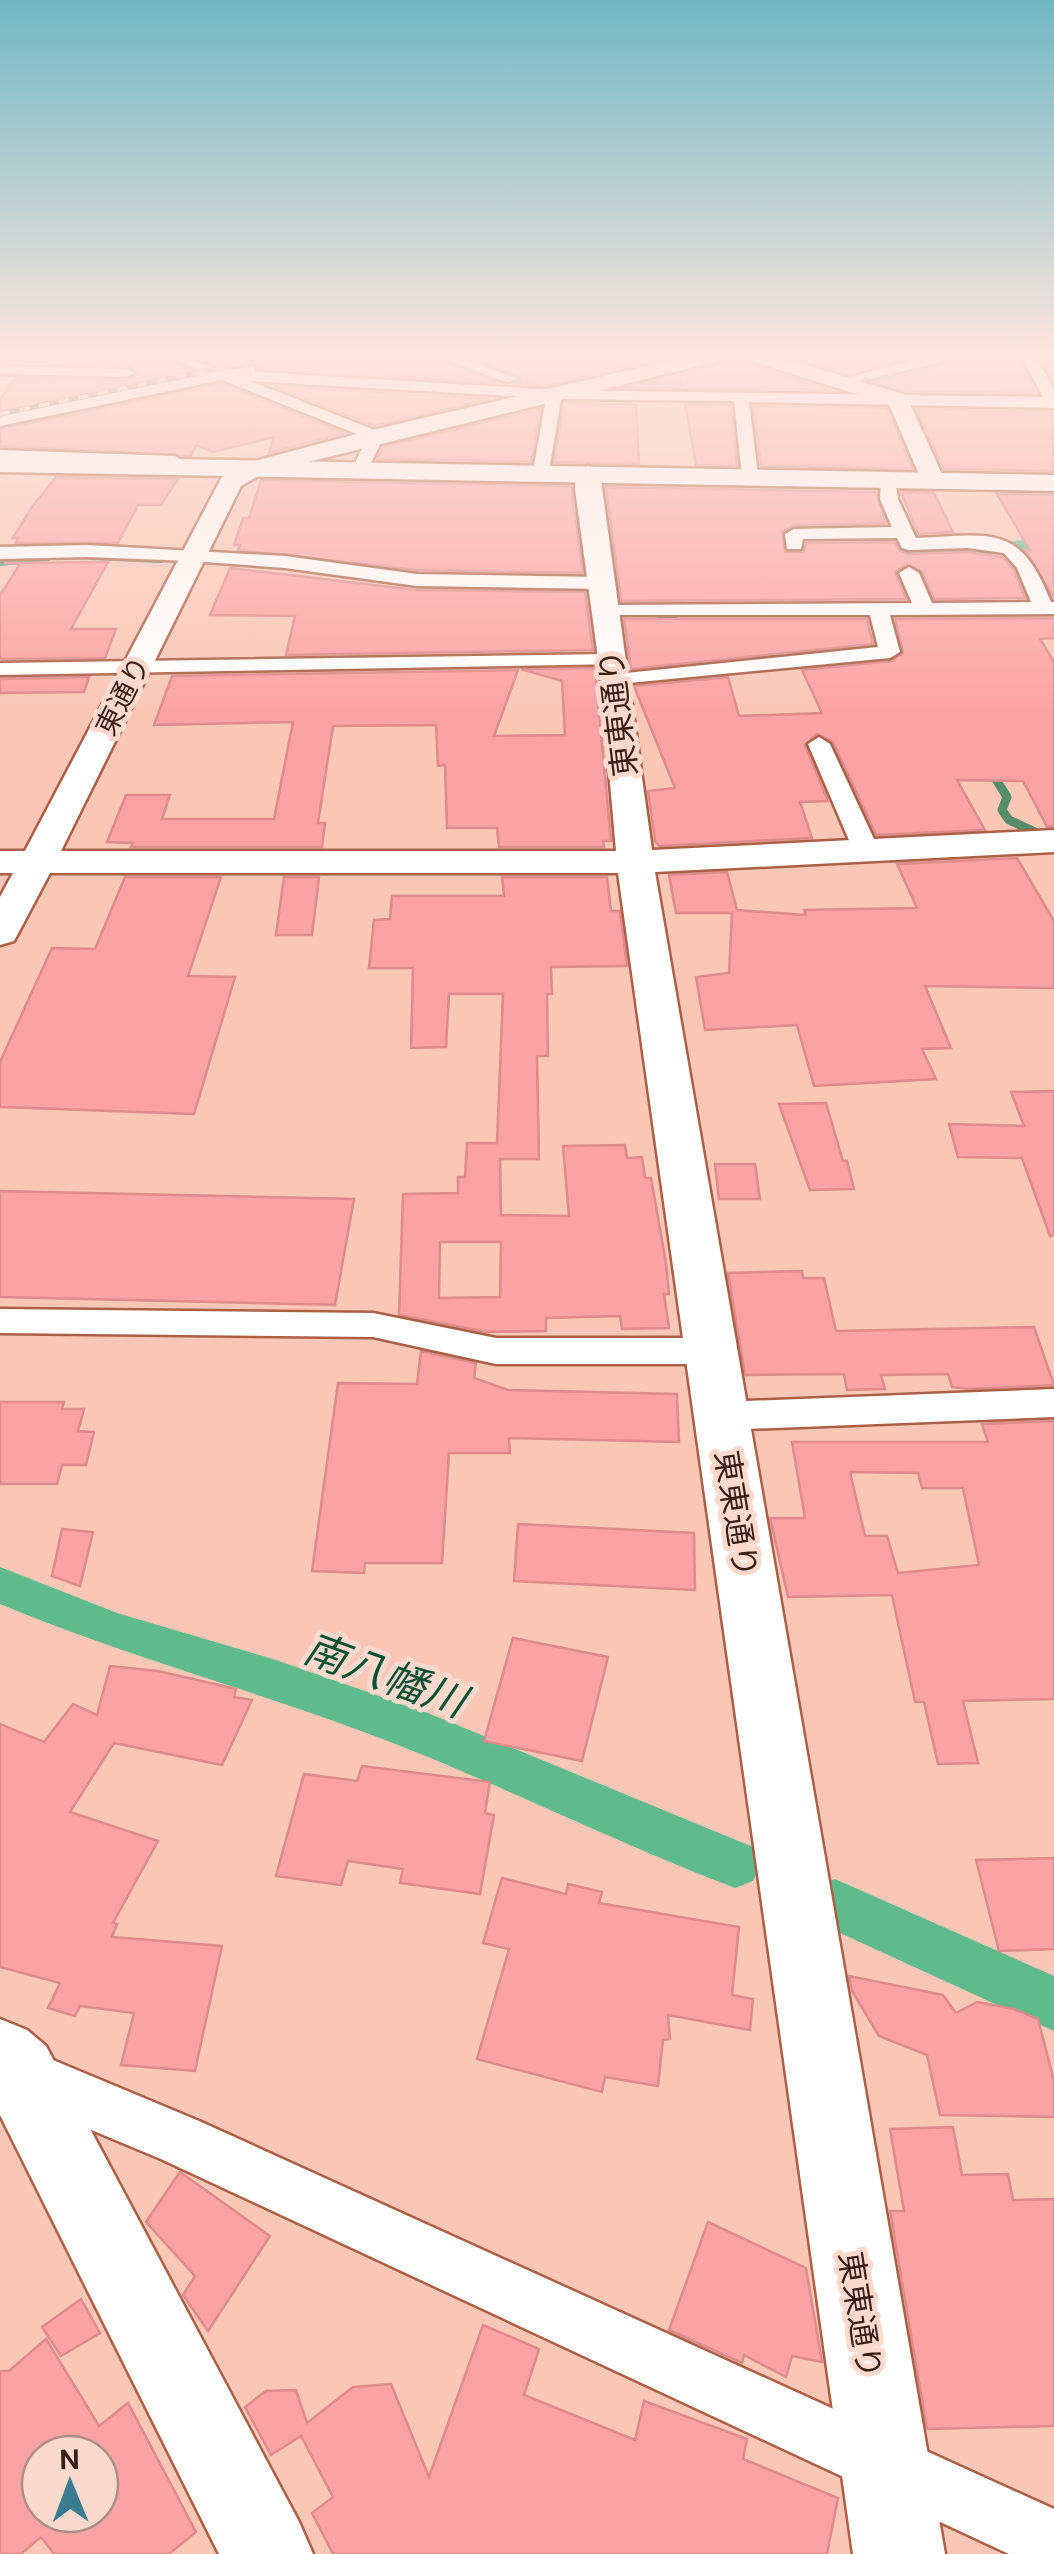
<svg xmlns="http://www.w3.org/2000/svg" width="1054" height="2554" viewBox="0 0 1054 2554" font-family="'DM Sans','Noto Sans JP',sans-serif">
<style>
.green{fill:#c892b6}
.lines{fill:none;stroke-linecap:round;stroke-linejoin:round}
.stream-far1{stroke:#568c68;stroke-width:6}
.stream{stroke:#568c68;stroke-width:9}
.canal{fill:#60bb8c;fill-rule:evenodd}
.building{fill:#fba3a4;stroke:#df8a8b;stroke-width:2.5;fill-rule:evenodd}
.street-casing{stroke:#aa5f46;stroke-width:5}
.secondary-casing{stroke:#aa5f46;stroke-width:5}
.highway-casing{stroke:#aa5f46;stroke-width:5}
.street{fill:#fff;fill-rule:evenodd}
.secondary{fill:#fff;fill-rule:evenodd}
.highway{fill:#fff;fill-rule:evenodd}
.rail-casing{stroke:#946b5e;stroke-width:5}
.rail{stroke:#fcd9cd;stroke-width:4;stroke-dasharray:10;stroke-linecap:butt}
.labels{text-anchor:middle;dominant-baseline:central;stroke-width:10;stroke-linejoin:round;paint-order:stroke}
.far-street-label{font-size:28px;fill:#3d1e13;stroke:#fcd9cd}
.street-label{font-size:32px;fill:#3d1e13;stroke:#fcd9cd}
.near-water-label{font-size:42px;font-style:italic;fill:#095234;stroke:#fcd9cd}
</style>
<rect width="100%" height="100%" fill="#fac7b6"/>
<path class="green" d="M728,355H742L834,382H786L782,389L773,390L771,396L579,392Z"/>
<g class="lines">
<g class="stream-far1">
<path d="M91,557L161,560"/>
<path d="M0,563L48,558"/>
<path d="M652,613L682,622"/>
<path d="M750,654L772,657"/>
</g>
<path class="stream" d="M998,769L994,776L1007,797L1002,810L1009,820L1035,832"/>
<g class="canal">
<path d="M1054,536V548L1008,554H927L887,564L853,565L843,559L853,553L887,552L927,542H1008Z"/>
<path d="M0,1567L117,1613L273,1659L428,1713L753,1847L761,1864L753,1881L735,1888C619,1844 508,1788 393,1743C263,1692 129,1658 0,1604Z"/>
<path d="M835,1879L1054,1976V2031L816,1922L809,1904L816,1886Z"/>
</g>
</g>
<g class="building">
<path d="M67,355H161L195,373L0,412V399L16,378L127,381L138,374L127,365L65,364Z"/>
<path d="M189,355H429L497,383L258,368L254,363L226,366Z"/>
<path d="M465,355H634V365L546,386L514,384L521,381L519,376Z"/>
<path d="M734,355L743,363L832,390L682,388L679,375L728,363Z"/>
<path d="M785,355H918L848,374Z"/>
<path d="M950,355H1015L1037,393L907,391L874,382L939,367Z"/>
<path d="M222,384L345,433L269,453L274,437L213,452L196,445L191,456L0,446V429Z"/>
<path d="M273,386L491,399L374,426Z"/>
<path d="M564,403L636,404L639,464L554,462Z"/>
<path d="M685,404L731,405L737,466L696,465Z"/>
<path d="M753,406L887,408L913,469L761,466Z"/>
<path d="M540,409L531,462L377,459L383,447Z"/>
<path d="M916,409L1053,412L1054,471L944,469Z"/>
<path d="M56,477L178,479L161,505H138L118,543H16L18,538H13L32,507Z"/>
<path d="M261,480L571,486L583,573L417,570L238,550L240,545H234L243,518H249Z"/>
<path d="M606,487L877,492L886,523L792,526L782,532L785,552H803L806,543L895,542L899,550L908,554L968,552L1002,557L1014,570L1025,598L934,599L922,572L907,564L895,572L906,599L621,601Z"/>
<path d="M901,492L934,493L953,532L918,534Z"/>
<path d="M997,494L1054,495V598L1025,550H1030Z"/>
<path d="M108,562L71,629H116L105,658L0,659V595L20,564L4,563Z"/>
<path d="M230,568L416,590L585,592L593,650L286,655L295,616L210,615Z"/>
<path d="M1054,618V638L1040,639L1054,662V826L1047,827L1023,781L957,780L985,830L876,835L833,742L817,734L805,745L828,801L800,802L812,838L659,846L655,841L648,791L675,788L634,686L728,677L739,716L822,713L802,670L892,661L903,653L895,619Z"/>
<path d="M624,619H867L873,644L631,669Z"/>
<path d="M595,668L611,841H603L604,847H499L497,828H447L445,765L438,766L436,725L333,726L318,823H325L322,847H131L133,843L107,842L126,795H170L162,819H274L293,722L154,725L172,676L518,670L494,736L565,735L562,681L521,669Z"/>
<path d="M89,677L84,692L0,693V679Z"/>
<path d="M1017,858L1054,921V988L925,986L951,1048L922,1049L936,1079L814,1086L797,1025L705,1030L696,977L729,973L732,913H676L669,875L727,872L737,910L806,915L804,910L917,908L897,864Z"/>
<path d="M125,877H221L188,976L235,977L194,1114L0,1107V1062L52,948L95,949Z"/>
<path d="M284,877H319L312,935H276Z"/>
<path d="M502,877H607L611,911H620L627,966L551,967L552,994H547L548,1056H537L539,1159H500L501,1215L569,1216L563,1146L625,1145L627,1158L642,1157L645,1178H651L666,1263L669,1294H664L669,1328L622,1329L620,1316L546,1318V1331L486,1332L399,1315L403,1194L458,1193V1177H465L467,1143H497L503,994H449L446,1047L411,1048L413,968H369L374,920L390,919L392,896H504ZM440,1242H501L500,1297L439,1298Z"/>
<path d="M1054,1091V1235L1050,1236L1022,1158L958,1157L949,1124L1024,1126L1011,1092Z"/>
<path d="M826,1103L843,1161H847L854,1189L810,1190L779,1104Z"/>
<path d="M715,1164H755L760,1199H719Z"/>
<path d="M0,1191L354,1199L335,1305L0,1297Z"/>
<path d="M802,1271L803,1278H824L836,1331L1034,1327L1054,1385L969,1389L952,1387L948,1374L881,1375L885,1389L847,1390L844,1374L745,1375L728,1273Z"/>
<path d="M421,1351L476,1363L474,1378L508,1390L677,1394L679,1442L509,1438L510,1453H449L442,1563H365L364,1573L312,1571L338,1383L417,1384Z"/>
<path d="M0,1402H64L62,1409H84L78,1431L94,1432L86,1465H62L57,1484H0Z"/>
<path d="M1054,1421V1699L963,1701L978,1763L938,1764L924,1702H915L892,1595L788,1597L770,1518H805L792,1442H988L982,1424ZM850,1472L918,1473L922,1488H963L979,1565L898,1573L887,1536H865Z"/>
<path d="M518,1524L694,1533L695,1590L514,1581Z"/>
<path d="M62,1529L93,1532L80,1586L52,1576Z"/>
<path d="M513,1638L608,1657L582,1761L484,1741Z"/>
<path d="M110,1666L158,1671L236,1689L234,1697L252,1700L222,1765L114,1743L70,1812L158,1841L113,1923L117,1924L112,1937L222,1946L195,2071L121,2065L134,2013L80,2006L75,2016L48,2008L60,1983L0,1967V1724L44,1742L73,1704L97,1715Z"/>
<path d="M362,1766L490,1782L485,1813L494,1815L480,1894L400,1883L403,1869L348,1861L341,1885L276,1876L304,1774L357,1781Z"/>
<path d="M1054,1858V1949L999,1951L976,1860Z"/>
<path d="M502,1878L566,1894L568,1884L602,1892L599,1903L739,1927L732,1995L753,1999L750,2030L668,2015L670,2039L663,2040L658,2086L605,2077L602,2092L477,2059L509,1949L483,1943Z"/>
<path d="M849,1976L943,1995L956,2013L977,2002L1014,2009L1038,2019L1054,2081V2117L940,2115L927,2055L879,2036L852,1991Z"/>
<path d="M953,2127L962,2175L1008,2174L1013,2200L1054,2199V2426L927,2429L890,2211H904L890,2129Z"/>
<path d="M180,2172L270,2236L208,2331L183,2295L195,2276L146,2222Z"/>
<path d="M708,2222L806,2268L822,2362L792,2356L786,2377L744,2355L742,2363L669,2330Z"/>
<path d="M81,2299L100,2333L61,2356L42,2327Z"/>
<path d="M483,2325L539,2349L524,2395L635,2440L644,2401L747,2439L743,2459L838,2498L827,2554H333L312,2513L333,2497L301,2436L271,2455L245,2407L266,2391L296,2390L307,2423L353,2387L391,2384L429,2477Z"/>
<path d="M46,2339L99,2426L128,2403L196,2532L169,2554H54L41,2537L21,2554H0V2371H9ZM40,2454H100V2514H40Z"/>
</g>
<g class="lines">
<g class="street-casing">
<g id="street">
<path d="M165,355C187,355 201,365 221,369C232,372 243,366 254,367L255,372L554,390L1043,397L1021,355H1035L1054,389V408L749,402L758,476L750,481L742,476L734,401L561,399L549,471L541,476L533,471L546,398L250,381L382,433L384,436L368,469L360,474L352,469L367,438L222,380L0,426V416L207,374Z"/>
<path d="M433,355H454L518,379L506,382Z"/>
<path d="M932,355H946L938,363L839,386L832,382Z"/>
<path d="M0,366L127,369L134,373L127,377L0,374Z"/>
<path d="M0,450L175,456L183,461L175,466L0,460Z"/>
<path d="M881,475L895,479L898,499L916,538C992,535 1020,523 1051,602H1054V614L890,615L900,652L890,658L608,685L605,680L616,674L878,647L870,615H599L596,611L606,605L912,603L899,573L909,567L919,573L932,603L1031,602L1017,568L1004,553L968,548L909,550L902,548L897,538L803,539L801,549H787L785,534L794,529L892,527L880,499Z"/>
<path d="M87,545L285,556L417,574L601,577L611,583L601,589L417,586L285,568L191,561L87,557L0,559V547Z"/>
<path d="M611,654L618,656L622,660L618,664L0,675V663Z"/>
<path d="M819,737L830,744L880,852L876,857H858L854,852L808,744Z"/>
<path d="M0,1309L373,1313L496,1338H714L727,1342L732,1351L727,1360L714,1364H496L373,1337L0,1333Z"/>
<path d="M1054,1389V1417L721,1430L708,1426L702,1416L708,1406L721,1402Z"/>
<path d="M29,2050L199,2121L1054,2509V2554H1009L161,2159L10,2096L2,2077L10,2058Z"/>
</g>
</g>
<g class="secondary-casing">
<g id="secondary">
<path d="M694,355H730L727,359L263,473L241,486L61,851H616L601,680L575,489L576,473L588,466L600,473L652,850L1054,830V852L655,872L945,2554H853L618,873H50L14,941L0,945V897L13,873H0V851H25L222,477L247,463L368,431Z"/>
<path d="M741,355H772L906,395L945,481L933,488L924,486L889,404L744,359Z"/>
<path d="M0,2019L27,2030L46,2046L299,2522L313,2554H219L0,2115Z"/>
</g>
</g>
<g class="highway-casing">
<path id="highway" d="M0,456L1054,475V491L0,472Z"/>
</g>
<use href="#street" class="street"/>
<use href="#secondary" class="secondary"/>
<use href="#highway" class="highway"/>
<g class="rail-casing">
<path id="rail" d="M0,414L283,355"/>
</g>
<use href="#rail" class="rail"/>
</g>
<linearGradient id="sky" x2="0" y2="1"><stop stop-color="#71b7c3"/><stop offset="0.5" stop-color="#fde6de"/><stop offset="1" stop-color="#fde6de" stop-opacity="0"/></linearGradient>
<rect width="1054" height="713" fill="url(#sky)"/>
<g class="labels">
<g class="far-street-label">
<text transform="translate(123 696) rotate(-63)">東通り</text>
</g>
<g class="street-label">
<text transform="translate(618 713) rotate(-97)">東東通り</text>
<text transform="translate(736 1514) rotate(81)">東東通り</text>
<text transform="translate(860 2315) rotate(81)">東東通り</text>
</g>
<g class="near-water-label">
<text transform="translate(385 1675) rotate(20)">南八幡川</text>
</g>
</g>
<g transform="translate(70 2484) rotate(359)"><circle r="48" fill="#fcd9cd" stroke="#b08e83" stroke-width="2.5"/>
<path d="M0-8L18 38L0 25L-18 38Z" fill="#3b7c8e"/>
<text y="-15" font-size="28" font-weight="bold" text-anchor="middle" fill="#3d1e13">N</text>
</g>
</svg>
